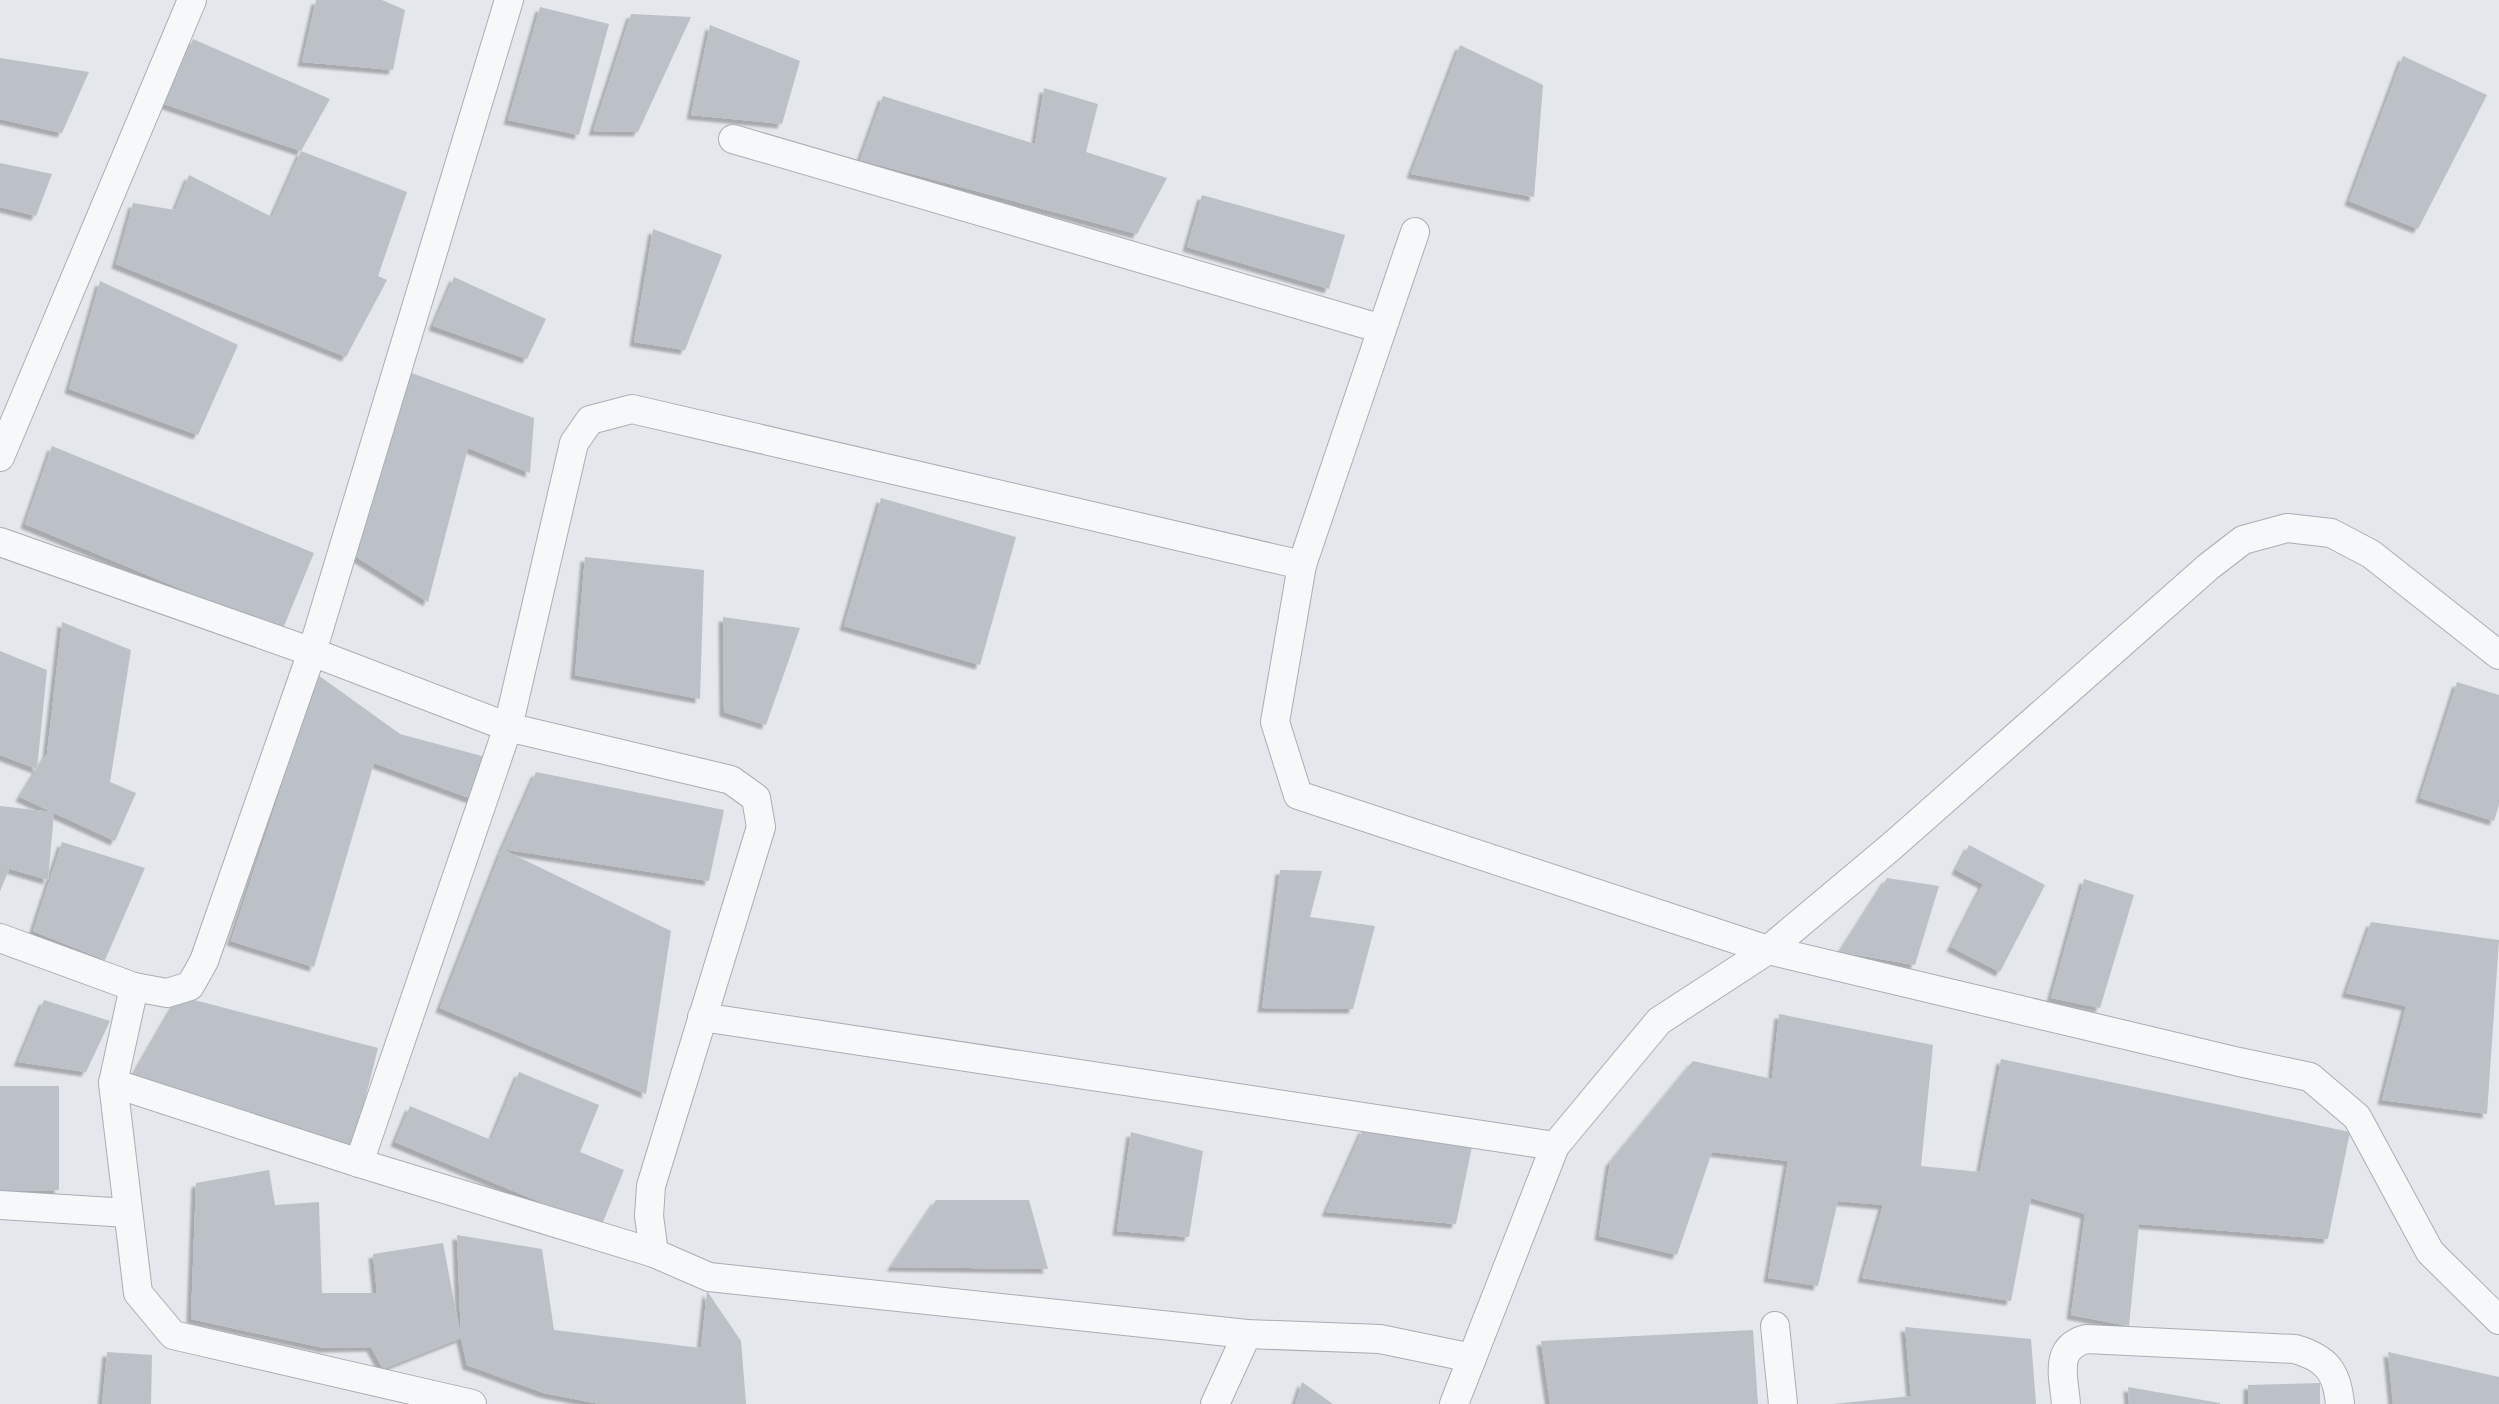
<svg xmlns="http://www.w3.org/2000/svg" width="2499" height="1404" viewBox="0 0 2499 1404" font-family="Arial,sans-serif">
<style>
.building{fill:#bcc1c7;filter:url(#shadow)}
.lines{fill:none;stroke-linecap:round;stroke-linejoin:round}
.minor-casing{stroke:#a9aeb5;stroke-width:30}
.minor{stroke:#f7f8f9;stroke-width:28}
</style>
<defs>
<filter id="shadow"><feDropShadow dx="-4.5" dy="4.5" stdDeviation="1" flood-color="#0004"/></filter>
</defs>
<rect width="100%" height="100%" fill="#e4e7eb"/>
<g class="building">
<path d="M316,0H382L405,10L393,70L302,62Z"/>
<path d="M540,7L609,24L579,135L508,120Z"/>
<path d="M631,14L691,17L638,132L593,131Z"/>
<path d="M710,25L800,61L782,124L691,115Z"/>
<path d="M193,39L330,99L301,151L164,104Z"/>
<path d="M1460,45L1543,85L1534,197L1411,174Z"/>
<path d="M2403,56L2487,95L2418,229L2349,201Z"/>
<path d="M0,58L89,72L62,133L0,119Z"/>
<path d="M1044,88L1098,104L1086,152L1167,178L1137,234L860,160L883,96L1035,144Z"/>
<path d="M301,151L407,192L378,276L387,280L346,357L116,264L133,203L175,210L189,175L272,217Z"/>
<path d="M0,163L52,174L36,216L0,207Z"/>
<path d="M1202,195L1345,235L1329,289L1187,247Z"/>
<path d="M653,229L722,255L685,350L634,342Z"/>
<path d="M454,277L546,319L527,359L433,326Z"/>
<path d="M100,281L238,345L198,435L69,389Z"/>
<path d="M409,372L534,418L530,473L468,448L428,602L350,553Z"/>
<path d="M52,446L314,553L282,631L25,524Z"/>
<path d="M881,498L1016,537L980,665L844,626Z"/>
<path d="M585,557L704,570L700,699L575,675Z"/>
<path d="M723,617L800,628L766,725L724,712Z"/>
<path d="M62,622L131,650L110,782L136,793L115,841L54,813L48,880L0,866V806L52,812L20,797L37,769L0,755V651L47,670L37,769L47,754Z"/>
<path d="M318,675L400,734L493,759L472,799L374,763L314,967L231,941Z"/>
<path d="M2457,682L2499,695V805L2494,821L2420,798Z"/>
<path d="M536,772L724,810L709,881L502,849Z"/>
<path d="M62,842L145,868L105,960L33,931Z"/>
<path d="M1969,845L2045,885L2000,972L1951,947L1983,884L1956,870Z"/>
<path d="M502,849L671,931L646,1094L440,1008Z"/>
<path d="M0,867L9,870L0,891Z"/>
<path d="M1280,870L1322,871L1310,917L1375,926L1353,1009L1262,1008Z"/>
<path d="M1887,878L1939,886L1915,965L1840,952Z"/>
<path d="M2084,879L2134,895L2100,1008L2051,998Z"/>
<path d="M2371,922L2499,940L2487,1114L2382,1100L2406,1006L2346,993Z"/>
<path d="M179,996L378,1048L353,1147L133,1076Z"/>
<path d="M44,1000L110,1021L86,1072L18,1062Z"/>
<path d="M1779,1014L1933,1045L1921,1166L1980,1172L2001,1059L2350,1132L2328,1239L2139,1224L2129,1326L2071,1315L2085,1214L2031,1198L2011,1301L1862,1278L1883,1205L1838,1201L1818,1286L1768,1278L1788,1161L1712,1152L1677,1255L1599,1236L1610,1162L1693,1061L1772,1079Z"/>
<path d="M519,1072L599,1105L580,1152L624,1170L601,1227L395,1142L410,1106L491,1140Z"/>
<path d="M0,1086H59V1190L0,1191Z"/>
<path d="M1363,1129L1473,1142L1456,1224L1326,1212Z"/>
<path d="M1131,1132L1203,1151L1189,1237L1117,1231Z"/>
<path d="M269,1170L275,1205L319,1202L322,1293H377L373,1254L443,1243L461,1338L383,1369L371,1347L324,1348L191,1319L196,1183Z"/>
<path d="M936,1200H1029L1048,1269L891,1267Z"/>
<path d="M457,1235L542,1249L554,1330L701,1348L707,1291L741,1341L746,1404H600L544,1393L467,1365L461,1338Z"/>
<path d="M1905,1327L2031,1339L2036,1404H1833L1911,1396Z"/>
<path d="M1753,1330L1758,1404H1550L1541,1341Z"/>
<path d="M107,1352L152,1355L151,1404H102Z"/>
<path d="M2388,1352L2499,1377V1404H2393Z"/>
<path d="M1302,1382L1333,1404H1295Z"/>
<path d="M2320,1383V1404H2248V1385Z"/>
<path d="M2128,1387L2220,1403V1404H2129Z"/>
</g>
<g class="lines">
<g class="minor-casing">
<g id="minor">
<path d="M733,139L1382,329"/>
<path d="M1415,232L1302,565L1275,722L1298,795L1768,950L2239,1062L2310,1077L2357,1117L2430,1252L2499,1320"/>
<path d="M0,457L192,0"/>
<path d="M0,542L312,652L508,727L731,780L756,798L761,827L651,1186L649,1216L654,1253L709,1277L1247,1334L1380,1339L1472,1358"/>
<path d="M0,938L134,987L167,993L190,986L204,961L312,652L509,0"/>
<path d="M134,987L113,1083L138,1293L173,1335L472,1404"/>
<path d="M702,1017L1555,1146"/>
<path d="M113,1083L359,1163L654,1253"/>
<path d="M359,1163L508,727L574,443L590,420L632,409L1302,565"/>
<path d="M0,1205L128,1213"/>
<path d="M1775,1326L1783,1404"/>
<path d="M1215,1404L1247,1334"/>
<path d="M1454,1404L1555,1146L1659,1021L1768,950L1892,846L2208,567L2243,540L2287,528L2331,533L2371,554L2499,655"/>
<path d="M2066,1404C2064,1377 2053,1348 2086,1339L2295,1349C2326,1358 2337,1371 2340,1404"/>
</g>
</g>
<use href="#minor" class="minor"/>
</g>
</svg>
